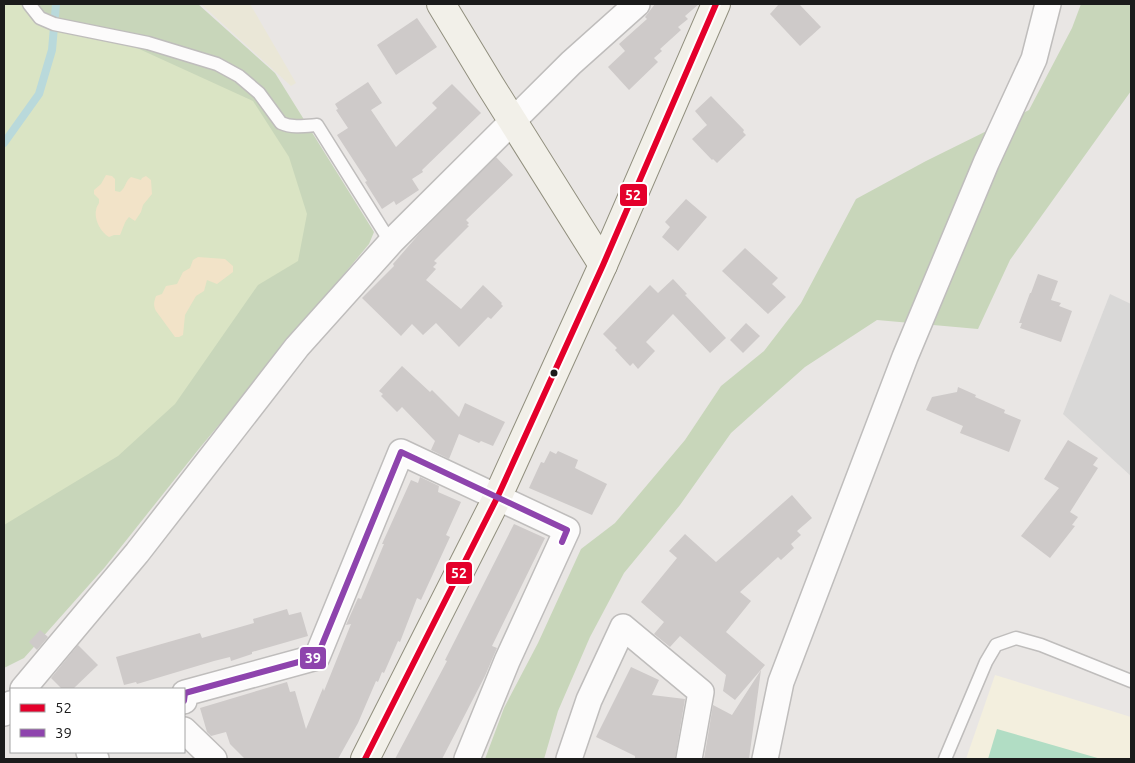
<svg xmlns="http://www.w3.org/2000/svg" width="1135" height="763" viewBox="0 0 1135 763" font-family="Ubuntu,sans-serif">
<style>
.education{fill:#f3efde}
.farmland{fill:#eae7d7}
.grass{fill:#dae4c4}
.forest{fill:#c8d6ba}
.sand{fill:#f2e3c8}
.pitch{fill:#b1ddc4}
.parking{fill:#d9d8d7}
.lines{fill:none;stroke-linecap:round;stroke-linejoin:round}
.stream{stroke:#b9d9db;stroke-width:8}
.building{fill:#cecac9}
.lane-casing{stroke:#bfbdbc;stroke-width:15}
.street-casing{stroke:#bfbdbc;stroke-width:28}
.secondary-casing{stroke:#918f7e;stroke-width:30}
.lane{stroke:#fcfbfb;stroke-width:12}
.street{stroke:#fcfbfb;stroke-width:25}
.secondary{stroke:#f2f0e9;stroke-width:28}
.bus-1-casing{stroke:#fff;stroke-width:10}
.bus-2-casing{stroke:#fff;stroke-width:10}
.bus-1{stroke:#e4002b;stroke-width:6}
.bus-2{stroke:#8e44ad;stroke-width:6}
.bus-dot{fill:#1b1b1b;stroke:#fff;stroke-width:2}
.line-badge{stroke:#fff;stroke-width:2}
.badge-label{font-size:14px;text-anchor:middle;font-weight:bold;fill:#fff}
</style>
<rect width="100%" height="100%" fill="#e9e6e4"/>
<path class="education" d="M995,675L1131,717V759H966Z"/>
<path class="farmland" d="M201,4H250L296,83L291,86Z"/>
<path class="grass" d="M4,4H189L270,79L342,238L4,633Z"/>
<g class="forest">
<path d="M19,4H198L275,73L374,232L369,244L198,450L105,567L24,658L4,668V525L118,456L175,404L258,285L298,261L307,214L289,157L253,101L102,32Z"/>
<path d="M1081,4H1131V91L1010,260L978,329L877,320L805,367L731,433L680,505L624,573L590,637L558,711L544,759H485L504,708L538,643L581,549L615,523L685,440L721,386L764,351L801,303L856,199L926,161L1029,110L1072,28Z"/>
</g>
<g class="sand">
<path d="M106,175L112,176L115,179V191L120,192C126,188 125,181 131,177L141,180L142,178L146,176L151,180L152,194L143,205L141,212L135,221L129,217C124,222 123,229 120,235H114L109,237C99,231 91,214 99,203V199L94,194V190L101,184Z"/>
<path d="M198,257L225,259L233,266V272L217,284L207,280L204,291L196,296L185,315L183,335L179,337H175L156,311C153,305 154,302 156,296L162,294L166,286L177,284L183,272L190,268L193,260Z"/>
</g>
<path class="pitch" d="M997,729L1101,759H988Z"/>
<path class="parking" d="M1110,294L1131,304V476L1063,414Z"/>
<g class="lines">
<path class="stream" d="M4,143L39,94L52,50L56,4"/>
</g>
<g class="building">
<path d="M655,4H699L685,16L688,19L678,27L681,30L660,49L662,51L654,58L658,62L629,90L608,67L625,51L619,44L647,19L645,17Z"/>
<path d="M779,4H799L821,27L800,46L770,14Z"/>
<path d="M417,18L437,47L396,75L377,45Z"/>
<path d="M368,82L382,103L371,110L396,147L437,108L432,103L452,84L481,113L422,170L423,172L412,179L419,190L396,205L394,201L382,209L365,182L367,181L337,135L348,128L336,110L338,109L335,104Z"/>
<path d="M711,96L744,130L743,132L746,135L717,163L713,159L712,160L692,139L707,125L695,111Z"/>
<path d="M496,157L513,175L466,220L469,223L467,225L469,226L434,261L437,263L433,267L436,269L426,280L461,309L483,285L502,303L501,304L503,306L491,319L488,317L459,347L436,323L423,335L412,324L401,336L362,298L394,266L393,264L419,234Z"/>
<path d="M686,199L707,217L678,251L662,237L670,227L665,222Z"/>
<path d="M745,248L778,278L772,284L786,297L768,314L722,271Z"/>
<path d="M1038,274L1058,281L1051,300L1061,303L1059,306L1072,311L1061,342L1020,328L1022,323H1019L1030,293H1031Z"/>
<path d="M673,279L687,294L685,295L726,338L710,353L673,314L646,342L655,351L638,369L633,363L630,366L615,350L617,348L603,334L650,285L658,293Z"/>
<path d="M746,323L760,336L743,353L730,340Z"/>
<path d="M402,366L430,392L432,390L459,417L465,403L505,422L493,446L481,441L479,443L459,434L449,459L431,450L435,441L402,407L397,412L381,396L383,394L379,391Z"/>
<path d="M958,387L976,395L975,397L1005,410L1004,413L1021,420L1009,452L960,433L963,426L926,410L932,397L957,392Z"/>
<path d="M1068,440L1098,458L1093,465L1098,468L1070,512L1078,517L1072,525L1075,526L1050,558L1021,536L1059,488L1044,479Z"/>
<path d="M550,451L556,454L558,451L578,460L575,468L607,484L592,515L529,488L541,462L544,463Z"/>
<path d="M420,477L439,486L438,492L461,502L446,535L450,537L421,600L417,598L400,642L398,641L384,673L382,672L378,682L376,681L358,723L338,759H245L230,744L226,732L211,736L207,732L200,708L287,682L290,692L295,691L306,729L323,688L324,691L351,624L346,625L358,598L361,599L384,544H382L411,480L418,483Z"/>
<path d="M792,495L812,518L797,531L801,535L791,544L794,548L781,560L778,557L740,592L751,601L726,632L765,665L735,700L723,691L726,675L680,636L670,647L654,634L664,622L641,602L677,558L669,551L685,534L716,562Z"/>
<path d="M514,524L545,538L492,646L497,648L485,676L442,759H395L447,661L445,660Z"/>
<path d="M287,609L289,615L301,612L308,636L252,652V654L231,661L230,657L214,661L137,684L136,682L124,685L116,657L200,633L202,638L254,623L253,619Z"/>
<path d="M40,630L48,637L37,650L29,642Z"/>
<path d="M78,645L98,665L73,689H62L51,678Z"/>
<path d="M631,667L659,680L652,695L685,699L675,759H635V756L596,737Z"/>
<path d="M761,670L749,759H704L713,705L732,715Z"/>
</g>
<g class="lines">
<g class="lane-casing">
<g id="lane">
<path d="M29,4L40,18L54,24L148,43L217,64L239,76L259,93L281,123C292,128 305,126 317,125L391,243"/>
<path d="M945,759L986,662L996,645L1016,638L1041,645L1131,681"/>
</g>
</g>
<g class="street-casing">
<g id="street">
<path d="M23,689L137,553L297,347L392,241L571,63L637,4"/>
<path d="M184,701L185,693L317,657L401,452L567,530L507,661L467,759"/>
<path d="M4,713L11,704"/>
<path d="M184,730L214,759"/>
<path d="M89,752L96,759"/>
<path d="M569,759L589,700L623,627L701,692L689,759"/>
<path d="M765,759L781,682L905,357L986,163L1034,59L1048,4"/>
</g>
</g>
<g class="secondary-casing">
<g id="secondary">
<path d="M441,4L490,85L603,265"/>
<path d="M365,759L497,498L603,265L716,4"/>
</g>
</g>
<use href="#lane" class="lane"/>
<use href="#street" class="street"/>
<use href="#secondary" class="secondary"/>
<g class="bus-1-casing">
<path id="bus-1" d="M365,759L497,498L603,265L716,4"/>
</g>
<g class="bus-2-casing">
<path id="bus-2" d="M184,701L185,693L317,657L401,452L567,530L562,542"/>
</g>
<use href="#bus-1" class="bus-1"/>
<use href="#bus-2" class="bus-2"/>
</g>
<circle class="bus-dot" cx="554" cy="373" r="4.5"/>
<g class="line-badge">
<rect x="619" y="183" width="29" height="24" rx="5" fill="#e4002b"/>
<rect x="445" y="561" width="28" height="24" rx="5" fill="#e4002b"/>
<rect x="299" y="646" width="28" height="24" rx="5" fill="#8e44ad"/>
</g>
<g class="badge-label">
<text x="633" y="200">52</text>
<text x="459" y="578">52</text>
<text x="313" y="663">39</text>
</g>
<rect width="1135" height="763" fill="none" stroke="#1b1b1b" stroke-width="10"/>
<rect x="10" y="688" width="175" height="65" fill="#ffffff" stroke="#a4a4a4"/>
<rect x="20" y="704" width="25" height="8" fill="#e4002b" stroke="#a4a4a4"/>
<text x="55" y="713" font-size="15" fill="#1b1b1b">52</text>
<rect x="20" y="729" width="25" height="8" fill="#8e44ad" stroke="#a4a4a4"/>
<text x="55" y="738" font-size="15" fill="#1b1b1b">39</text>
</svg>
